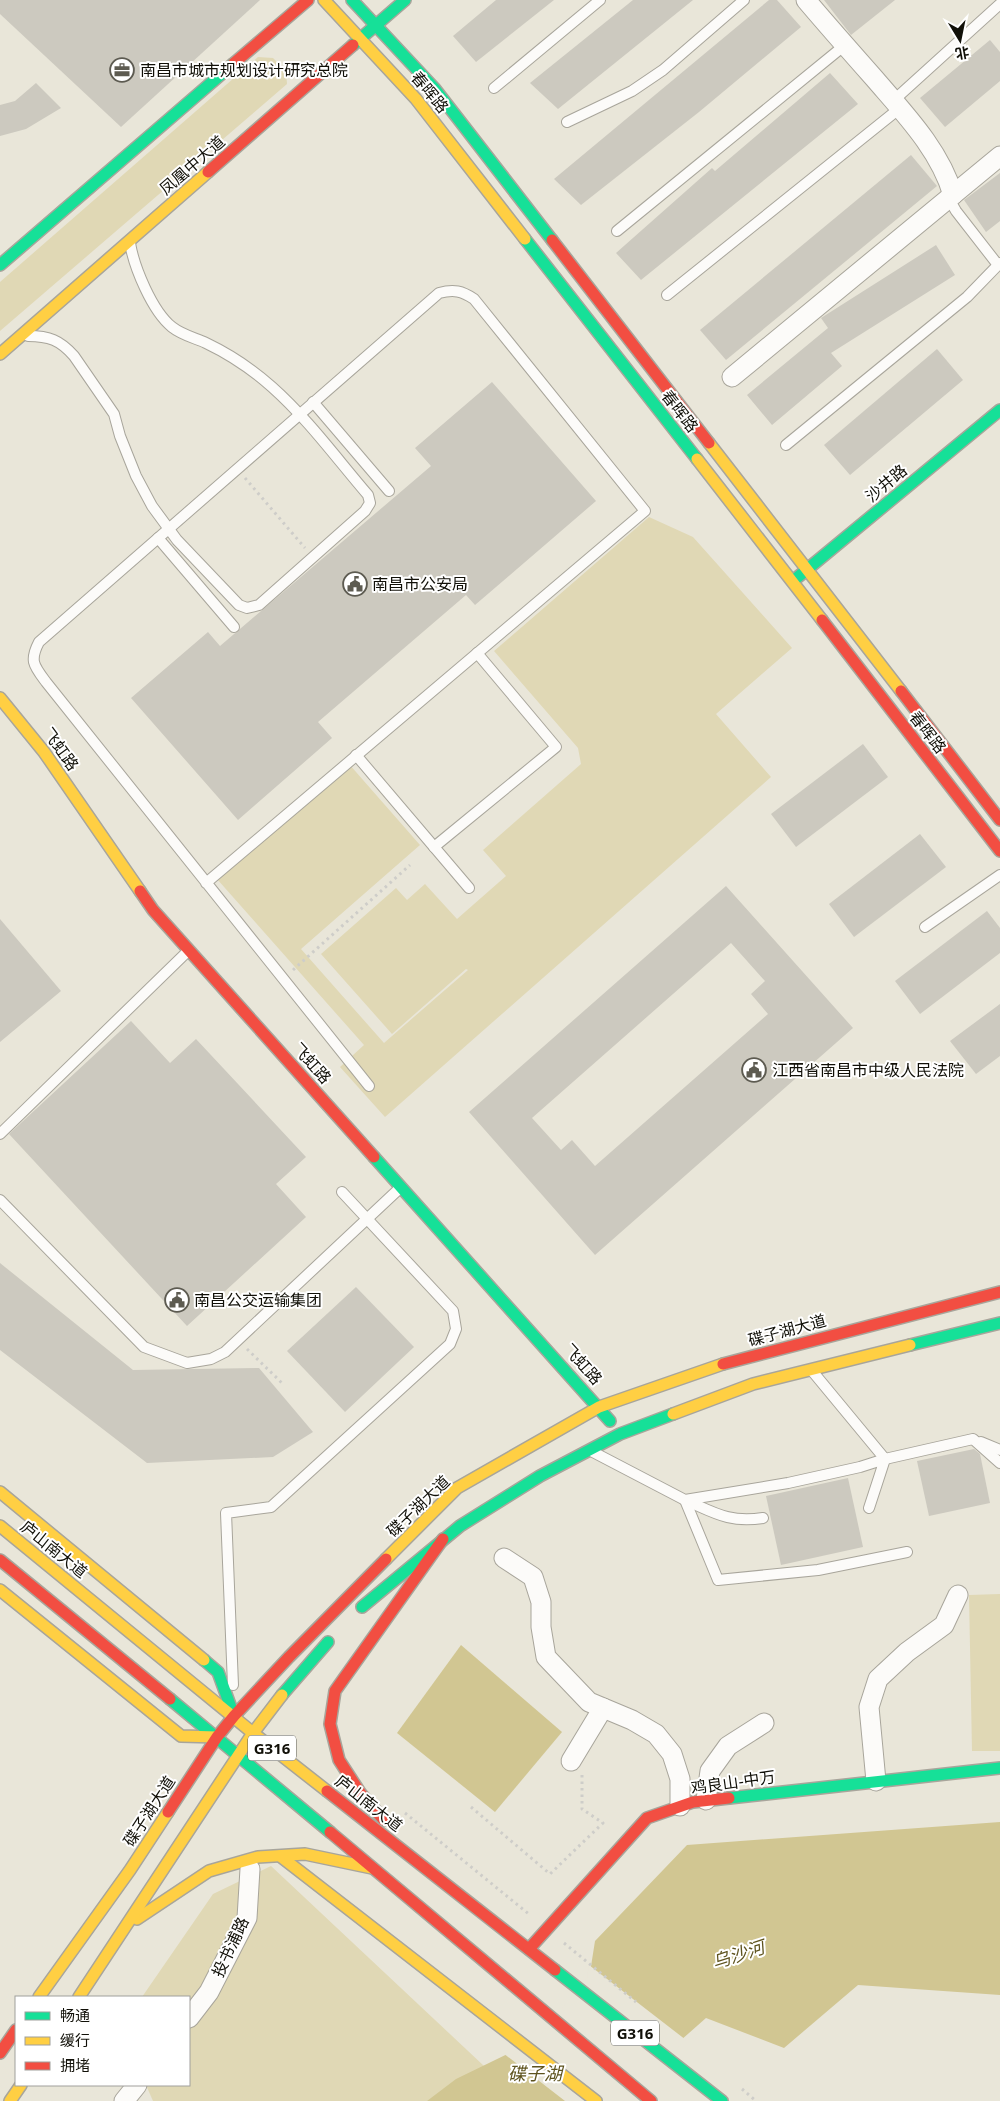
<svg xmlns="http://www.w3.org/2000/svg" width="1000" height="2101" viewBox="0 0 1000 2101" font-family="'Noto Sans','Noto Sans SC',sans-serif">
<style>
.green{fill:#e0d8b5}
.water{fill:#d1c692}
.pier{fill:#e9e6d9}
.building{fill:#ccc9bf;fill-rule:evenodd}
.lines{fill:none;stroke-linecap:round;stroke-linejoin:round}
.lane-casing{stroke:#a8a59b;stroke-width:12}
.street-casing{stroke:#a8a59b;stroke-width:21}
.fast-casing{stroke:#a8a59b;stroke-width:14}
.slow-casing{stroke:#a8a59b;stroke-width:14}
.jam-casing{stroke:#a8a59b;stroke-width:14}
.path{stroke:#cecdc9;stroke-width:3;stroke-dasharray:2.5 4;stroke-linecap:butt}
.lane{stroke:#fcfbf9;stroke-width:10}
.street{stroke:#fcfbf9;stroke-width:19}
.fast{stroke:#16e098;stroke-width:11}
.slow{stroke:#ffcf43;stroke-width:11}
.jam{stroke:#f24e42;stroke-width:11}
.labels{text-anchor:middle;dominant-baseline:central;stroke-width:4;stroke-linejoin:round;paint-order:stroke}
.shield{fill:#fff;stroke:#585852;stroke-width:1}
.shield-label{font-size:15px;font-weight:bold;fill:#111008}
.poi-label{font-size:16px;fill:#111008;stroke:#fff;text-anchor:start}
.street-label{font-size:16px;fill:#111008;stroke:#fff}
.water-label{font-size:18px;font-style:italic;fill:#5e531e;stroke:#fff}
</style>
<rect width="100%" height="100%" fill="#e9e6d9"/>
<g class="green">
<path d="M258,57L273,58L286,71L287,84L0,331V282Z"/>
<path d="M649,517L693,537L792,648L716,714L771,777L385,1117L340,1067L364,1045L217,879L349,764L420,845L301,949L384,1043L468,970L466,969L392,1034L321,954L396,888L407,900L425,884L457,919L506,876L483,850L581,764L578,748L494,651Z"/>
<path d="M1000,1594V1751H972L969,1595Z"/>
<path d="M271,1866L500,2081L485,2101H153L146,2085H189V1997H142L213,1894Z"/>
</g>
<g class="water">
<path d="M461,1645L562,1732L495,1812L397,1733Z"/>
<path d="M1000,1822V1995L858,1985L784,2048L706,2018L612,2101H427L456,2079L542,2037L589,1979L595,1941L687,1845Z"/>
</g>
<path class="pier" d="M589,1965L686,2040L616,2101H565L503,2053L540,2035L587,1978Z"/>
<g class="building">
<path d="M0,0H260L121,127L0,14Z"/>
<path d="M496,0H554L476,62L453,36Z"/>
<path d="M633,0H693L558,109L530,83Z"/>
<path d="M769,0H777L801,27L699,112L581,205L554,179Z"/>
<path d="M824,0H895L851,35Z"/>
<path d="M990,40L1000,52V81L945,127L920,98Z"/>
<path d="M830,73L858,104L641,280L616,253L712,168L715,171Z"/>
<path d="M36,83L61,108L26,129L0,136V105L15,101Z"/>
<path d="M911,155L937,186L726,360L700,330Z"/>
<path d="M1000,173V221L986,232L964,200Z"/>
<path d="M936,245L955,275L831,353L842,366L772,425L747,395L828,328L821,318Z"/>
<path d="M937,349L963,380L850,475L824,445Z"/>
<path d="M492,382L596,501L475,605L466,595L318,722L332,738L238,820L131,698L208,632L220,646L431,466L415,448Z"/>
<path d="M863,744L888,777L796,847L771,814Z"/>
<path d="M920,834L946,867L854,937L829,904Z"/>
<path d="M726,886L853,1028L595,1255L469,1112ZM731,943L765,981L751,994L768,1014L595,1166L572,1140L561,1150L532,1118Z"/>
<path d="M987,911L1000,928V953L920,1014L895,981Z"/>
<path d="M0,919L61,991L0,1042Z"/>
<path d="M1000,1004V1056L976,1074L950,1041Z"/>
<path d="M131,1021L170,1063L196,1039L306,1157L276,1184L306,1217L187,1326L9,1134Z"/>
<path d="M0,1263L133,1370L259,1368L313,1432L273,1457L147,1463L0,1350Z"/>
<path d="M356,1287L414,1347L345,1412L287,1351Z"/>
<path d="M974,1449L980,1454L990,1503L929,1516L917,1461Z"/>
<path d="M848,1478L863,1547L781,1565L766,1496Z"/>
</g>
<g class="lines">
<g class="lane-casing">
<g id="lane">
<path d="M494,88L600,0"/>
<path d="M893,101L1000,4"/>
<path d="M567,122L632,91L663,70L744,0"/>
<path d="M953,195L952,204L956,211L998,265"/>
<path d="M617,231L845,45"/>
<path d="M667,295L900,108"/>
<path d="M28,336C49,336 60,340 74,356L114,414L120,436L136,476L152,506L177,540L239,605L247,608L259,605L365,511L370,503L368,495C337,459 308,419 272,387C253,370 229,354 206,343C195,338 182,335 172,327C152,311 134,267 130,243"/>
<path d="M313,402L389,491"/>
<path d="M786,445L967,297L1000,263"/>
<path d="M158,538L234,627"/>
<path d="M356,755L469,888"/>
<path d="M434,847L556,747L477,653"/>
<path d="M206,883L645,511L474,299C462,291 454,289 439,293L39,642C29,661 34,666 46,682L369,1086"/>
<path d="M925,927L1000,875"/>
<path d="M0,1134L188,951"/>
<path d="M0,1200L144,1347L187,1363L211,1359L225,1352L400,1188"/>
<path d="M813,1372L885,1459L973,1439L1000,1463"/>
<path d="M981,1442L1000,1450"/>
<path d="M593,1452L685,1500L788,1483L860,1467L885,1459L869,1508"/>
<path d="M685,1500L718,1580L818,1570L907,1552"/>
<path d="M685,1500C715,1513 729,1523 763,1518"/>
<path d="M233,1685L226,1513L271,1507L450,1344L456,1329L453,1311L342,1192"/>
</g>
</g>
<g class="street-casing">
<g id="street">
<path d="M806,0C828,26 851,52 874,78C904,113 940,150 953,195"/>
<path d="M732,377L1000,156"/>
<path d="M504,1558L533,1577L541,1602V1627L546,1657L589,1702L632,1720L656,1734L672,1754L680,1779V1806"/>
<path d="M571,1761L603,1708"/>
<path d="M876,1781L869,1707L878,1679L907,1652L944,1625L958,1595"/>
<path d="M706,1800L710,1771L728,1746L764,1723"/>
<path d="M189,2018L209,1992L247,1918L250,1869"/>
<path d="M124,2101L137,2085"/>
</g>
</g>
<g class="fast-casing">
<g id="fast">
<path d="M352,0L435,89L552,240"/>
<path d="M353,45L405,0"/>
<path d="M525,239L697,459"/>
<path d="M0,265L233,64"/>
<path d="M793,581L1000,410"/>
<path d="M374,1157L610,1421"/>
<path d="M910,1345L1000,1323"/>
<path d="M362,1607L460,1526L540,1476L620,1434L673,1414"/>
<path d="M204,1660L218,1672L234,1716"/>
<path d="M282,1695L328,1642"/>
<path d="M170,1699L330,1832"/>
<path d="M729,1798L1000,1768"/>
<path d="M555,1970L722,2101"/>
</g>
</g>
<g class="slow-casing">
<g id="slow">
<path d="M324,0L416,99L525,239"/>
<path d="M0,354L208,172"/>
<path d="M709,443L901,691"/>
<path d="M697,459L822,620"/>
<path d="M0,698L44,752L140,891"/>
<path d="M673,1414L753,1384L910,1345"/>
<path d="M0,1492L204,1660"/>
<path d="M0,1526L253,1733L327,1791"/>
<path d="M386,1559L457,1488L599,1407L723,1364"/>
<path d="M0,1590L181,1736L217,1737"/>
<path d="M280,1856L596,2101"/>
<path d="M137,1919L209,1871L258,1857L305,1854L372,1868"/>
<path d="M39,1997L130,1870L168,1812"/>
<path d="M79,1997L253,1733L282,1695"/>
<path d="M10,2101L21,2085"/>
</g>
</g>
<g class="jam-casing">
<g id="jam">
<path d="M233,64L308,0"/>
<path d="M208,172L353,45"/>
<path d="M552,240L709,443"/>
<path d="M822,620L1000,851"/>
<path d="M901,691L1000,820"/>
<path d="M140,891L153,910L374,1157"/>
<path d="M723,1364L1000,1292"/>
<path d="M0,1560L170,1699"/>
<path d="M327,1791L555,1970"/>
<path d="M168,1812L217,1737L234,1716L289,1657L386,1559"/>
<path d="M384,1820L361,1794L339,1760L330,1724L335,1691L443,1539"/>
<path d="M330,1832L651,2101"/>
<path d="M529,1949L647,1818L693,1802L729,1798"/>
<path d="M0,2053L16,2030"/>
</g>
</g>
<g class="path">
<path d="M245,478L305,548"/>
<path d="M293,970L410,865"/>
<path d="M247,1349L284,1385"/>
<path d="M471,1807L550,1874L603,1823L582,1809V1774"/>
<path d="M405,1813L530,1915"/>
<path d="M564,1943L636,2002"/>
<path d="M742,2089L756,2101"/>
</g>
<use href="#lane" class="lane"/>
<use href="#street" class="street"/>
<use href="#fast" class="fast"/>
<use href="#slow" class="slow"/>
<use href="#jam" class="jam"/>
</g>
<defs>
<g id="office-ring" transform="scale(1.25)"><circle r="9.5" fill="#fff" stroke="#5d5b51" stroke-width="1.5"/><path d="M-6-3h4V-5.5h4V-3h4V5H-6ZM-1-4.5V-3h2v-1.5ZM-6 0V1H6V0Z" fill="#5d5b51"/></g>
<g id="civic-ring" transform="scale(1.25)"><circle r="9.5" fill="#fff" stroke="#5d5b51" stroke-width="1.5"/><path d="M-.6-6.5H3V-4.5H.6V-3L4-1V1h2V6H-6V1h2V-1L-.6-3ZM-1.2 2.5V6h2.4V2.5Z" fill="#5d5b51"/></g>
</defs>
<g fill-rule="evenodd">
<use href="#office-ring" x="122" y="70"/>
<use href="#civic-ring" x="355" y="584"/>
<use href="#civic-ring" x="754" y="1070"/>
<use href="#civic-ring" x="177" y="1300"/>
</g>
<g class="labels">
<g class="shield">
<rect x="248" y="1735.5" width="48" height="25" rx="4"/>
<rect x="611" y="2020.5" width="48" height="25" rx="4"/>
</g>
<g class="shield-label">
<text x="272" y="1748">G316</text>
<text x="635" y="2033">G316</text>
</g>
<g class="poi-label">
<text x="140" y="70">南昌市城市规划设计研究总院</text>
<text x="372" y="584">南昌市公安局</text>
<text x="772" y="1070">江西省南昌市中级人民法院</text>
<text x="194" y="1300">南昌公交运输集团</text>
</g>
<g class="street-label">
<text transform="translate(430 92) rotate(50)">春晖路</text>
<text transform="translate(192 165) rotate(-41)">凤凰中大道</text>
<text transform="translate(680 411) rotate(52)">春晖路</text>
<text transform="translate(886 483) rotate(-40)">沙井路</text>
<text transform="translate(928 732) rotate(52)">春晖路</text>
<text transform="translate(61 749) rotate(54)">飞虹路</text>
<text transform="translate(312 1063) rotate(48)">飞虹路</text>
<text transform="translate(787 1330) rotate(-15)">碟子湖大道</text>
<text transform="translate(583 1364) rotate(48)">飞虹路</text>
<text transform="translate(418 1506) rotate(-44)">碟子湖大道</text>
<text transform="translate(54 1549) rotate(39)">庐山南大道</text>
<text transform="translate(733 1782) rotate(-8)">鸡良山-中万</text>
<text transform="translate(369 1803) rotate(38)">庐山南大道</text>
<text transform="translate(149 1811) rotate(-57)">碟子湖大道</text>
<text transform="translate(230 1947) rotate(-65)">投书浦路</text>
</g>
<g class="water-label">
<text transform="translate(738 1954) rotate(-18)">乌沙河</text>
<text x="535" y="2073">碟子湖</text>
</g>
</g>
<rect x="15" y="1996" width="175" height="90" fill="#ffffff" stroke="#a09f9c"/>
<rect x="25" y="2012" width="25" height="8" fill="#16e098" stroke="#a09f9c"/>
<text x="60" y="2021" font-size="15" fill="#111008">畅通</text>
<rect x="25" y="2037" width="25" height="8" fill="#ffcf43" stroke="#a09f9c"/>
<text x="60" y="2046" font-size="15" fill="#111008">缓行</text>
<rect x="25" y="2062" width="25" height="8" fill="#f24e42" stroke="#a09f9c"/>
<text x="60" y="2071" font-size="15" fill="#111008">拥堵</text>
<g transform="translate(960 40) rotate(170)" stroke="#ffffff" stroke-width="4" paint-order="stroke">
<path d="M0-4L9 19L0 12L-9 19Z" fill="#111008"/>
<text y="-8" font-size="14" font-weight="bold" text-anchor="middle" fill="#111008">北</text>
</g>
</svg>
